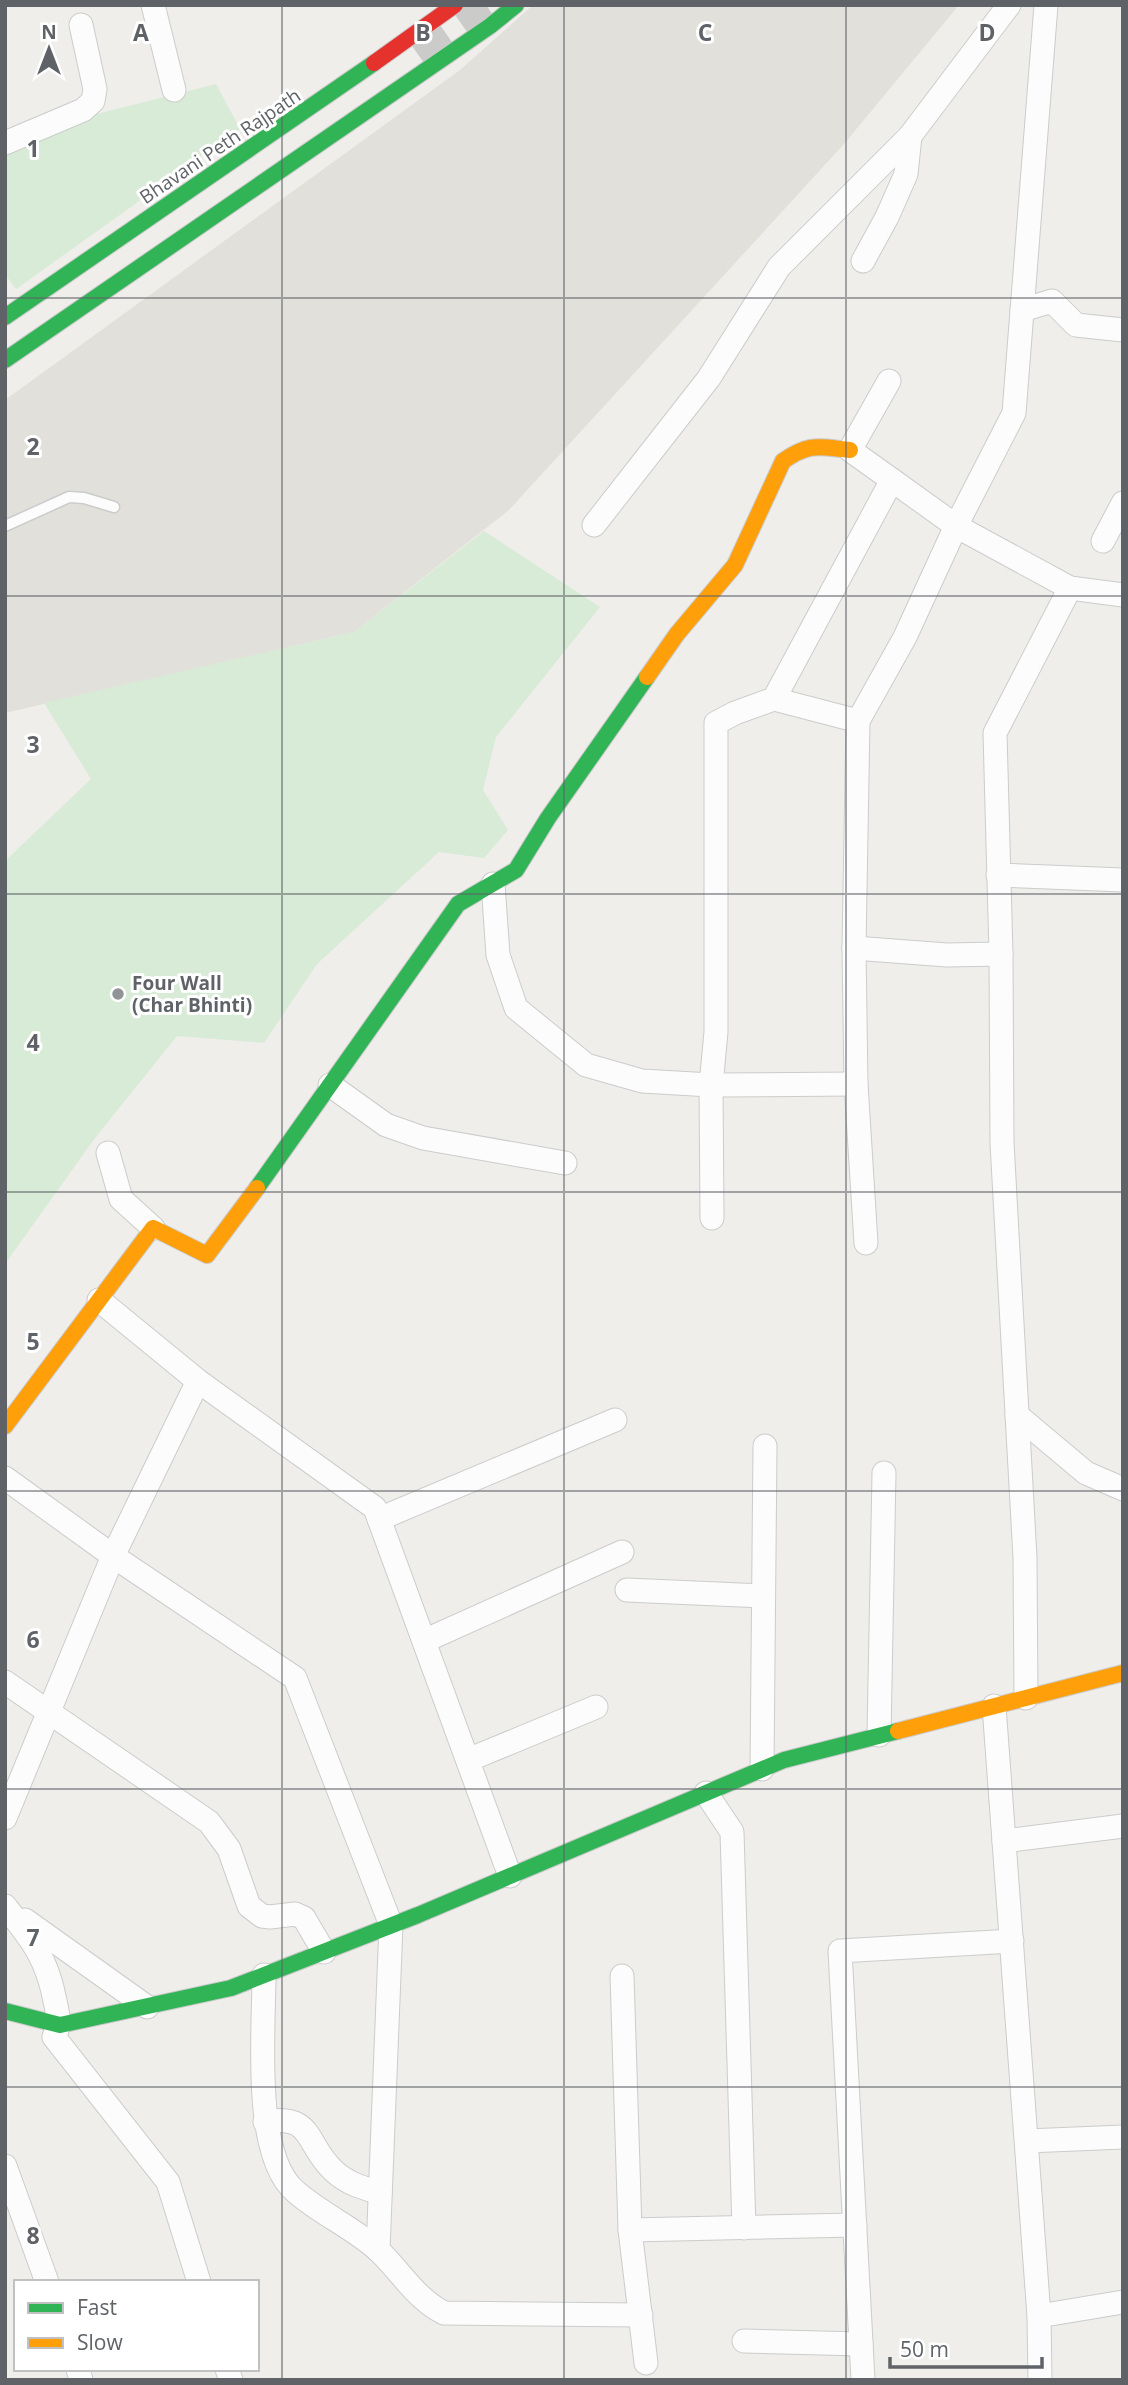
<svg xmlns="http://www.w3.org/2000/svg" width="1128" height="2385" viewBox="0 0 1128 2385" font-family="'Open Sans',sans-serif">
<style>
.education{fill:#e2e0da}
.green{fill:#d8ebd6}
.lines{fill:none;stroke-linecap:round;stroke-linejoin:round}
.primary-tunnel{stroke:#cbcbca;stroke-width:35;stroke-dasharray:35 18;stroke-linecap:butt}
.lane-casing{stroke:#cbcccc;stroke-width:13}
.street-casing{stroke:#cbcccc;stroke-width:25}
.fast-casing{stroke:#cacacb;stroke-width:18}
.slow-casing{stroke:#cacacb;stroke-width:18}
.jam-casing{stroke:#cacacb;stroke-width:18}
.lane{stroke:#fdfcfc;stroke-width:10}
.street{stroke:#fdfcfc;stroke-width:23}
.fast{stroke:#30b455;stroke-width:16}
.slow{stroke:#ff9f0a;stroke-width:16}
.jam{stroke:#e5322d;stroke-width:16}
.grid{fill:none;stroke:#5f6368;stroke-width:2;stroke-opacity:0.55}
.poi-dot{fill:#919496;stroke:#fff;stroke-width:2.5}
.labels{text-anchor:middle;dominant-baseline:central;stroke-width:6;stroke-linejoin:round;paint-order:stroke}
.street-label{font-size:19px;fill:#5f6368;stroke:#fff}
.poi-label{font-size:19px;font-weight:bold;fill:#5f6368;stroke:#fff;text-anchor:start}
.grid-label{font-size:23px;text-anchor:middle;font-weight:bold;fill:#5f6368;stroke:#fff;stroke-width:6;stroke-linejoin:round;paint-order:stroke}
</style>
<rect width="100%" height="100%" fill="#efeeea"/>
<path class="education" d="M533,5H959L844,144L509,510L354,632L5,713V400L460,70Z"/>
<g class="green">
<path d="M216,84L240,129L16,289L5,274V157L57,124Z"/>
<path d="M484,531L600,607L496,737L483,790L508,830L484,858L439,852L317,964L264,1043L177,1036L95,1138L5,1264V861L91,779L44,703L354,632Z"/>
</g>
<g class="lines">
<path class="primary-tunnel" d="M417,53L486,5"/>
<g class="lane-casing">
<path id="lane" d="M5,526L69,497L84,498L114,507"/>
</g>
<g class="street-casing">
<g id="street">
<path d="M153,5L174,90"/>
<path d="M5,143L83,110L93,101L95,89L81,25"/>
<path d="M863,261L887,217L906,174L910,136"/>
<path d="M1022,310L1052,301L1076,325L1123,330"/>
<path d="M892,480L956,526L1014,413L1046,5"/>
<path d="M594,525L709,378L779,267L910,136L1009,5"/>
<path d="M1103,541L1123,503"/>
<path d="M774,699L858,721"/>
<path d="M998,875L1123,880"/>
<path d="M493,884L498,955L516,1008L586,1065L642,1081L711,1085L856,1084"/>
<path d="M854,948L947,955L1001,954"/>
<path d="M330,1085L386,1125L423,1138L565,1163"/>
<path d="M108,1153L121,1199L153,1228"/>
<path d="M712,1218L711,1085L716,1032V723L735,713L774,699L892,480L850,450L889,381"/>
<path d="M866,1243L856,1084L854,948L858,721L905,637L956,526L1070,588L1123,595"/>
<path d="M99,1300L198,1381L375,1508L510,1876"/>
<path d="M1017,1415L1086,1473L1123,1489"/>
<path d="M5,1478L113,1556L295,1678L391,1925L378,2250"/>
<path d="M379,1519L615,1420"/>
<path d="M627,1590L763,1596"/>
<path d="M424,1641L622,1552"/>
<path d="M5,1682L209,1822L229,1849L249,1906L262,1916L270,1917L295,1914L304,1918L324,1952"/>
<path d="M1026,1698L1025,1558L1002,1143L1001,954L995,733L1070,588"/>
<path d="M994,1706L1039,2316L1040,2380"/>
<path d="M879,1735L884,1473"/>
<path d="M468,1760L596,1707"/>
<path d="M762,1769L765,1446"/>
<path d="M706,1793L732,1832L744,2228"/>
<path d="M5,1818L113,1556L198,1381"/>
<path d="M1004,1841L1123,1826"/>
<path d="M5,1906C32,1940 47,1958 55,2001C58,2015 61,2024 54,2037L168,2182L199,2282"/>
<path d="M25,1920L147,2007"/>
<path d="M264,1975C264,2030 252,2156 296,2192C321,2214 354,2228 379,2251C401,2272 416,2299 444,2313L641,2315"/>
<path d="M622,1976L630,2230L855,2225"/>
<path d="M265,2122C315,2113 305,2146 335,2172C348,2184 364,2188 380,2193"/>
<path d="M1027,2141L1123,2137"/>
<path d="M5,2166L47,2282"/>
<path d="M630,2230L646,2363"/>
<path d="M1039,2316L1123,2302"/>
<path d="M744,2341L861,2344"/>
<path d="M78,2369L81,2380"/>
<path d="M227,2369L231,2380"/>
<path d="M863,2380L840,1951L1012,1941"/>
</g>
</g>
<g class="fast-casing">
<g id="fast">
<path d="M5,317L374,63"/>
<path d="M5,360L490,26L516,5"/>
<path d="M257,1188L458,904L516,870L548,818L647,677"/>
<path d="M5,2011L60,2025L231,1988L418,1915L784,1760L898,1731"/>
</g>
</g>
<g class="slow-casing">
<g id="slow">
<path d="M647,677L677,634L735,565L783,461C810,442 819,447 850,450"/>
<path d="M5,1426L153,1228L207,1255L257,1188"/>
<path d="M898,1731L1123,1673"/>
</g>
</g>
<g class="jam-casing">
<path id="jam" d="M374,63L455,5"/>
</g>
<use href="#lane" class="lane"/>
<use href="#street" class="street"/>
<use href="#fast" class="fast"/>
<use href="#slow" class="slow"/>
<use href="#jam" class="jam"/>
</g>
<path class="grid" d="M282,5V2380M564,5V2380M846,5V2380M5,298H1123M5,596H1123M5,894H1123M5,1192H1123M5,1491H1123M5,1789H1123M5,2087H1123"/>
<circle class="poi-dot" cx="118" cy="994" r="7"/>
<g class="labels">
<g class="street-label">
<text transform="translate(220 146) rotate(-34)">Bhavani Peth Rajpath</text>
</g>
<g class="poi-label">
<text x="132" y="983">Four Wall<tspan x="132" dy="22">(Char Bhinti)</tspan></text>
</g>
</g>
<g class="grid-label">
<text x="141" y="41">A</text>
<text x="423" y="41">B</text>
<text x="705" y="41">C</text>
<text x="987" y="41">D</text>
<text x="33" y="157">1</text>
<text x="33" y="455">2</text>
<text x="33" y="753">3</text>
<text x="33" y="1051">4</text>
<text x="33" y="1350">5</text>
<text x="33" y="1648">6</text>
<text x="33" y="1946">7</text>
<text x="33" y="2244">8</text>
</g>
<rect width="1128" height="2385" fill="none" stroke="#5f6368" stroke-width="14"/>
<rect x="14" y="2280" width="245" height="91" fill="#ffffff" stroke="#bfc1c3" stroke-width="2"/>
<rect x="28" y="2303" width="35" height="10" fill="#30b455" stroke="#bfc1c3" stroke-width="2"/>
<text x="77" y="2315" font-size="21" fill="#5f6368">Fast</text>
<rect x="28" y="2338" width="35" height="10" fill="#ff9f0a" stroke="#bfc1c3" stroke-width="2"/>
<text x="77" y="2350" font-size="21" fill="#5f6368">Slow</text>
<g transform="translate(49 49)" stroke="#ffffff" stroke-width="5" paint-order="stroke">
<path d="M0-5L12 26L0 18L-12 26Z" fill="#5f6368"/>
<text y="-10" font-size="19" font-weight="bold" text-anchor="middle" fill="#5f6368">N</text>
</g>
<path d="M890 2357v10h152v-10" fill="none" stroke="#5f6368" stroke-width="3.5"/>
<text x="900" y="2357" font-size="21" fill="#5f6368" stroke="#ffffff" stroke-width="5" paint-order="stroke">50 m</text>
</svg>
